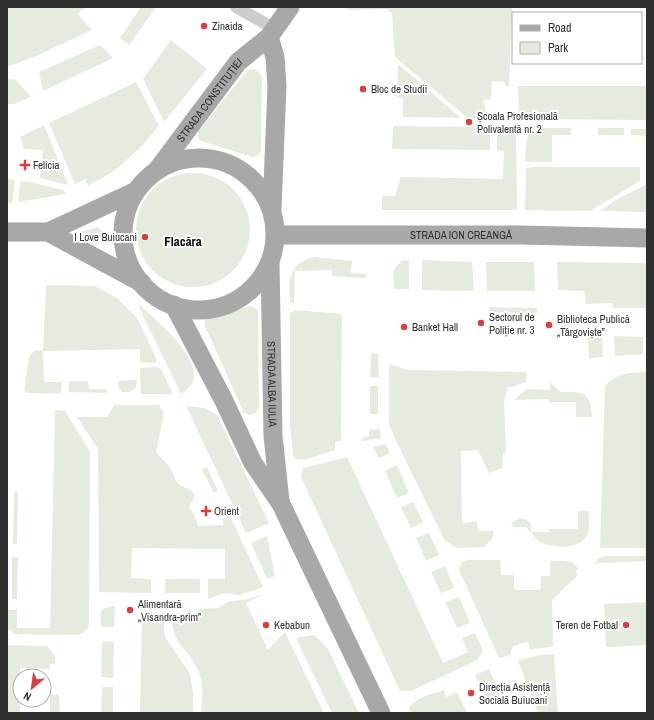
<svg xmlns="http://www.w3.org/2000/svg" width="654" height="720" viewBox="0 0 654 720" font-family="'Archivo Narrow',sans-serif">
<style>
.green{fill:#e5ecdf}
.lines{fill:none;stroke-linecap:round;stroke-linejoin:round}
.minor{stroke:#cdcdcd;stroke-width:12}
.primary{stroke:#a8a8a8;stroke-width:19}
.poi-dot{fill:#db3e40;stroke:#fff;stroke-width:1.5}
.labels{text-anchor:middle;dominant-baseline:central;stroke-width:4;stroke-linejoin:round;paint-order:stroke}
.poi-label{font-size:11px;fill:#303030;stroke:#fff;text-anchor:start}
.street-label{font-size:11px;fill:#303030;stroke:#fff}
.quarter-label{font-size:13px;font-weight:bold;fill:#000;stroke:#fff}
</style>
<rect width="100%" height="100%" fill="#fff"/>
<g class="green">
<path d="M7,7H86L77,14L92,30L34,57L7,67Z"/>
<path d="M141,7H156L129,45L120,38Z"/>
<path d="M358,7H512L509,86H505V82L492,81L491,99L483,100L488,118H468L395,57L392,13L388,9L347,10V8Z"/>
<path d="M171,40L207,69L164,122L143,79Z"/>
<path d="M100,45L113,58L43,91L39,72Z"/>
<path d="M398,64L461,118L403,117V99L397,97Z"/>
<path d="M250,69C257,70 260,72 262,79L261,150L259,155L253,157L201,141L198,139V132L201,128L246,72Z"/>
<path d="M7,79L16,80L31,97L14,104H7Z"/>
<path d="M136,82L159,126L139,149L114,171L88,186L85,179L75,184L49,123Z"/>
<path d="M518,86H647V120L519,119Z"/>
<path d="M44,125L68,185L40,178L43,150L24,149L20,137Z"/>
<path d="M393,126L490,127V150L392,149Z"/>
<path d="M497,128L508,130L516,136L517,210H382V196H395L401,177L503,179L504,151L497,150Z"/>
<path d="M537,128H571V135H552V162H525C526,150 524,133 537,128Z"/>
<rect x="598" y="128" width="26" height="7"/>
<path d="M631,129H647V136L631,135Z"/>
<path d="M536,167H640V181L590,211L525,210L526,168Z"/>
<circle cx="193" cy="230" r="57"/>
<path d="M7,179L15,180L12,203H7Z"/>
<path d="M20,182H29L63,190L66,194L18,202Z"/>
<path d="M647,184V212L600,211L616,200Z"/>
<path d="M97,227L102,230L103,240L98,244L79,237L78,233Z"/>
<path d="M315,257L352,261L351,273L366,274V278L332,276V270L295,271L294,303H291C287,280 290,262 315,257Z"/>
<path d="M405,260L409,261V289H394C394,275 390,267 405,260Z"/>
<path d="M422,260L472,262L474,291L422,290Z"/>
<path d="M486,262H534L535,291H487Z"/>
<path d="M557,262L647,263V308H613L612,303L586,304L584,291L558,290Z"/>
<path d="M46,285L95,286L117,298L137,318L157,360L155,363L140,362V349L43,351L44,382H62L61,394L29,393L24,391L29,357L34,351L43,350Z"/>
<path d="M137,303C155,319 222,372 181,394Z"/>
<path d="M250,306L258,310L259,407L256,413L251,415L244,413L205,326V320Z"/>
<path d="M489,307L537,308V313L489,312Z"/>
<path d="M296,310L342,314L341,441L335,442V450L304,460L296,459L293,455L290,425V313Z"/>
<path d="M588,336H602L603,357L589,358Z"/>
<path d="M614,336L643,337V354L615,356Z"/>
<path d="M371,353L378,354L379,377H370Z"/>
<path d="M389,364L408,370L526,372V382L508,388L504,400L506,453H503L502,468L489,473L478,450L461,451L462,523L477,521L478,531H494L492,539L484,547L457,548L445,541L396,441L389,424Z"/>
<path d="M156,367L161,369L173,394H141L140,368Z"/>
<path d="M647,371V548H600L605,387C612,373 633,373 647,371Z"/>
<path d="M137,380L136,387L130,392H122L118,386V381Z"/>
<path d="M69,381H88L89,389H107V393L68,392Z"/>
<path d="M550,382L560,392C583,392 591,391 592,417H576V402H549L548,399L514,400L527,389L550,390Z"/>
<rect x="370" y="386" width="8" height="28"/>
<path d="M114,405H159L164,413L156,452L170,467L176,481L181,486L191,490L195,495L189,508L195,516L198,526L224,525L222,519L230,516L263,587L240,595L224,593L208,599V579H225V549L132,548L131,578L151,579V593L99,592L98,449L77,417H107Z"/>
<path d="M186,406L205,408L217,415L269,523L246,533Z"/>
<path d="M55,410L65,411L90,452L89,624L87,630L79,635L15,634L8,629V610H17V628H50Z"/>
<path d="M380,429L381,438L363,441L362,438L369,436V430Z"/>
<path d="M386,444L390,453L379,458L373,447Z"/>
<path d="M347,457L443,663L468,652L462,638L475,633L483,650L478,659L471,663L411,691H401L399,689L301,477L303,468Z"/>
<path d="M397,465L409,493L397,498L385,471Z"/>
<path d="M207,467L218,491L214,493L202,469Z"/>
<path d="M14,492H18L17,544H13Z"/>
<path d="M413,502L423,522L411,528L401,507Z"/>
<path d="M578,511H589C589,518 590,527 588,533C582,550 555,548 542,543C536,540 531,532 526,527H513L512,523L520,518L525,519L531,523V532H549V529H578Z"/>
<path d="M429,533L439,555L426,561L416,538Z"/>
<path d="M267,536L275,576L267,579L251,543Z"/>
<path d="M604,556H647V561L596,563L591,568L599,558Z"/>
<path d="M12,557H18L17,599H12Z"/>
<path d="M468,560H500L501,575H514V590H541V576H550V561C561,561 573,558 579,570H576L577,576L552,600L553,646L530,650L528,642L513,646L510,655L500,658L498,656L459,570L462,562Z"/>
<path d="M445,566L454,588L441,593L431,572Z"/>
<rect x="165" y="579" width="35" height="14"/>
<path d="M266,593L246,603L268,650L285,632L324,713H201C202,700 204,686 199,673C191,650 171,645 172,616L175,614L197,616L198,609L218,608L230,601L245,600Z"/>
<path d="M459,597L470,623L457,628L445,602Z"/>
<path d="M647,602V645L606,647L604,604Z"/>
<path d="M115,606L114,627H101V611L105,608Z"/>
<path d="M142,611L163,614L165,637L190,674L193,693V713H140Z"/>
<path d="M314,635L328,649L359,713H332L296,638Z"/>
<path d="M102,641L114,642L113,678L101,677Z"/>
<path d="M7,645L47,646L55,656V663L50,664V669L20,668V713H7Z"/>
<path d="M554,654L558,713H538L518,661L539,655Z"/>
<path d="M489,669L502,697L488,703L475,675Z"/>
<path d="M102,687H113V713H101Z"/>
<path d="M444,690L446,697L457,692L467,713H411L409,708C417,697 431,694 444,690Z"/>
<path d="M50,694L59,695L60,713H50Z"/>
</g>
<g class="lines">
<path class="minor" d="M236,7L275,29"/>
<g class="primary">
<path d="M269,37L275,57L277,86L272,209"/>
<circle cx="199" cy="234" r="76"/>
<path id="s1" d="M158,169L238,62L269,37L290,7"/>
<path d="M7,232H48L136,191"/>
<path d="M48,232L142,283"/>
<path id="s2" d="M276,235H521L647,238"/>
<path id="s3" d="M270,263L273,436L280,501"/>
<path d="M174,305L224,401L253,463L281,504L381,713"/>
</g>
</g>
<g class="poi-dot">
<circle cx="204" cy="26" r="4"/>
<circle cx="363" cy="89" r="4"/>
<circle cx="469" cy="122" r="4"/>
<path d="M23 159h4v4h4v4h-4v4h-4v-4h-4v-4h4z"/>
<circle cx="145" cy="237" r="4"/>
<circle cx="481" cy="323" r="4"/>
<circle cx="549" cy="325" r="4"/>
<circle cx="404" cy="327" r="4"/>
<path d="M204 505h4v4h4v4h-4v4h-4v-4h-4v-4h4z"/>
<circle cx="130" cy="610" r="4"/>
<circle cx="266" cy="625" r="4"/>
<circle cx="626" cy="625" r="4"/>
<circle cx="471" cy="693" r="4"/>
</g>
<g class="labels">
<g class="poi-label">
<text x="212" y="26">Zinaida</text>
<text x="371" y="89">Bloc de Studii</text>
<text x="477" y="116">Școala Profesională<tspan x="477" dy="13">Polivalentă nr. 2</tspan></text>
<text x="33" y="165">Felicia</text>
<text x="137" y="237" text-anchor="end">I Love Buiucani</text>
<text x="489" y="317">Sectorul de<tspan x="489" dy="13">Poliție nr. 3</tspan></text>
<text x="557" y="319">Biblioteca Publică<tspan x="557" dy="13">„Târgoviște”</tspan></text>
<text x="412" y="327">Banket Hall</text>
<text x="214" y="511">Orient</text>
<text x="138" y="604">Alimentară<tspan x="138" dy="13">„Visandra-prim”</tspan></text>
<text x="274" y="625">Kebabun</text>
<text x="618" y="625" text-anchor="end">Teren de Fotbal</text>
<text x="479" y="687">Direcția Asistență<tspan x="479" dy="13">Socială Buiucani</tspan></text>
</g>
<g class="street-label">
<text stroke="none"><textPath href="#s1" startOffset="86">STRADA CONSTITUȚIEI</textPath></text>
<text stroke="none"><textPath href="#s2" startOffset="185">STRADA ION CREANGĂ</textPath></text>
<text stroke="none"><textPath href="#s3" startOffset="121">STRADA ALBA IULIA</textPath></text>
</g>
<g class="quarter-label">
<text x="183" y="241">Flacăra</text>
</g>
</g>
<rect width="654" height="720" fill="none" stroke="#303030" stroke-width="16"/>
<rect x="512" y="12" width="130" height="52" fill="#ffffff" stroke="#acacac"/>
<rect x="520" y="25" width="20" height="6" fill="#a8a8a8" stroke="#acacac"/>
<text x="548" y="32" font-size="12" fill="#303030">Road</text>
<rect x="520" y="42" width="20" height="12" fill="#e5ecdf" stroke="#acacac"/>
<text x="548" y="52" font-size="12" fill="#303030">Park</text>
<g transform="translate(32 688) rotate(209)"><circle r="19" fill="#ffffff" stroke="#acacac"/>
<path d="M0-3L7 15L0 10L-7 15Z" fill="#db3e40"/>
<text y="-6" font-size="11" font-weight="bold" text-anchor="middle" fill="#303030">N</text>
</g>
</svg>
